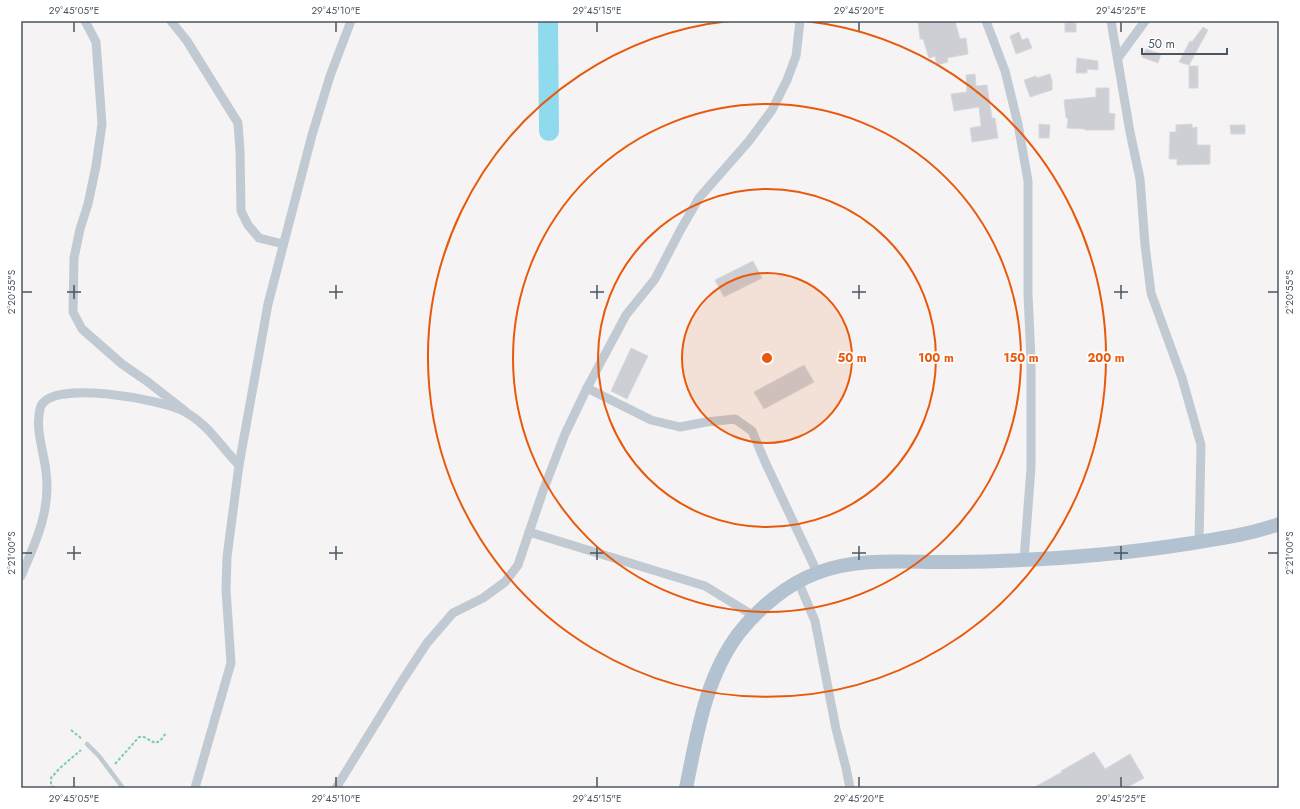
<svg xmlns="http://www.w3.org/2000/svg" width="1300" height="809" viewBox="0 0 1300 809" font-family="Jost,sans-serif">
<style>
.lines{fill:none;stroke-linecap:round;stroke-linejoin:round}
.river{stroke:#90daee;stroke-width:20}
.building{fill:#cdcfd5;stroke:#d7d9de}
.path{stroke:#7ad0a6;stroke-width:2;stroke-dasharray:3 2;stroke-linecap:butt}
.lane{stroke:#c1cad2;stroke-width:4.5}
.street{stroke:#c1cad2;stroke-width:9}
.primary{stroke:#b3c2d1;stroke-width:14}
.ticks{fill:none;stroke:#4a5661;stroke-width:1.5}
.ring{fill:none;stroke:#e8590c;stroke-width:2}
.centre{fill:#e8590c;stroke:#fff;stroke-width:2}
.ring-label{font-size:12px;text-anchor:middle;font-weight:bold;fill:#e8590c;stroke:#fff;stroke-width:3.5;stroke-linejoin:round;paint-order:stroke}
.neatline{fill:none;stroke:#4a5661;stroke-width:1.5}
.ticks-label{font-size:10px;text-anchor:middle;fill:#4a5661}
</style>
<rect width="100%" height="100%" fill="#f5f3f3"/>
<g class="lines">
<path class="river" d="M548,21L549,131"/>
</g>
<g class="building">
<path d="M918,21H955L960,39L966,38L968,54L947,58L948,62L937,65L935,56L929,58L923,39H920Z"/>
<rect x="1065" y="23" width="11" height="9"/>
<path d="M1203,27L1208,30L1189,65L1179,62L1190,41L1192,42Z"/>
<path d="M1019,32L1022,40L1028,38L1032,48L1016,54L1010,36Z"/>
<path d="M1146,49L1161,54L1158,63L1142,57Z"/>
<path d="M1077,58L1098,61V70L1087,69V73H1076Z"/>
<rect x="1189" y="66" width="9" height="22"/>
<path d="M975,74L976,86L987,85L992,118H995L998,138L972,142L970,128L981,126L979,107L954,111L951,94L967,92L966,75Z"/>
<path d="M1050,74L1052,81V90L1030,97L1024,80L1036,76L1037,78Z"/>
<path d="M1096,88H1109V113L1115,114L1114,130H1085V129L1067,128L1068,118H1066L1064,100L1096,97Z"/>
<path d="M1039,124L1050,125L1049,138H1039Z"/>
<path d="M1192,124V128L1197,127V145H1210V164L1177,165V159H1169L1170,132H1176V125Z"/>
<path d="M1230,125H1245V134H1231Z"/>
<path d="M753,261L762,278L724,297L715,280Z"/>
<path d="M631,348L648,356L627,399L611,391Z"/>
<path d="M804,365L814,382L764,409L754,392Z"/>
<path d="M1094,752L1105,769L1130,754L1144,778L1126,788H1033L1062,772L1061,771Z"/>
</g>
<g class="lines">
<g class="path">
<path d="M71,730L82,739"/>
<path d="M115,764L139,737H144L155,743L160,741L166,733"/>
<path d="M54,788L51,785V778L60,768L81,750"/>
</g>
<path class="lane" d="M87,744L99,756L123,788"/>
<g class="street">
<path d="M85,21L96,42L102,124L96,166L88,204L80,229L74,258L73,312L82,329L122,364L148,382L185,411"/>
<path d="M171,21L187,41L238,123L240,151L241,211L248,225L259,238L283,244"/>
<path d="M986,21L1005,71L1018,124L1028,181V294L1031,360V468L1024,560"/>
<path d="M1111,21L1130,132L1140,179L1145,245L1151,293L1182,378L1201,445L1199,542"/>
<path d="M1118,58L1145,21"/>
<path d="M587,388L651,420L680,427L706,422L735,419L752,431L766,464L817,572"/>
<path d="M529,532L705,586L754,616"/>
<path d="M21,576C36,542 51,510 46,472C44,451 35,431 40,409C46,377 165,400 185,412C208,424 221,447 239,465"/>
<path d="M798,581L815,621L836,729L846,768L850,788"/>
<path d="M195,788L231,663L226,590L227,557L239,465L268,304L312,135L330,76L351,21"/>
<path d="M336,788L402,681L427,643L453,613L483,598L505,582L518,565L543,491L565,434L587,388L626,315L655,279L681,229L699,198L749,141L772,110L787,80L796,56L800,21"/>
</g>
<path class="primary" d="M686,788C697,735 705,678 739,633C759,608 787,584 817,573C860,556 910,563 955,562C1033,561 1109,556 1186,544C1217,539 1249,535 1279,524"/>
</g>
<path class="ticks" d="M74,22V32M336,22V32M597,22V32M859,22V32M1121,22V32M74,285V299M336,285V299M597,285V299M859,285V299M1121,285V299M22,292H32M67,292H81M329,292H343M590,292H604M852,292H866M1114,292H1128M1268,292H1278M74,546V560M336,546V560M597,546V560M859,546V560M1121,546V560M22,553H32M67,553H81M329,553H343M590,553H604M852,553H866M1114,553H1128M1268,553H1278M74,777V787M336,777V787M597,777V787M859,777V787M1121,777V787"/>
<circle cx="767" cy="358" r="85" fill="#e8590c" fill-opacity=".12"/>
<g class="ring">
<circle cx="767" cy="358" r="85"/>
<circle cx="767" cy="358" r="169"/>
<circle cx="767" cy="358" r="254"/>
<path d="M805 21A339 339 0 1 1 729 21"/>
</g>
<circle cx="767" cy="358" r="6" class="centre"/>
<g class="ring-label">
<text x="852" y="362">50 m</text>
<text x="936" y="362">100 m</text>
<text x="1021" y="362">150 m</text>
<text x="1106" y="362">200 m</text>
</g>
<rect width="1300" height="809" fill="none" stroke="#ffffff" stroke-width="44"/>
<path d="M1142 48v6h85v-6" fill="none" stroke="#4a5661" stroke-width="2"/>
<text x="1148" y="48" font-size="12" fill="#4a5661" stroke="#ffffff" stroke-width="3" paint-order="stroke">50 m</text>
<rect x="22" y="22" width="1256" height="765" class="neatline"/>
<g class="ticks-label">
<text x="74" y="14">29°45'05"E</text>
<text x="336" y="14">29°45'10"E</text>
<text x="597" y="14">29°45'15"E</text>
<text x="859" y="14">29°45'20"E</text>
<text x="1121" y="14">29°45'25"E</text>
<text transform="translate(11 292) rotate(-90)" y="4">2°20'55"S</text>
<text transform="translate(1289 292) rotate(-90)" y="4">2°20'55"S</text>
<text transform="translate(11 553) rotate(-90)" y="4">2°21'00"S</text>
<text transform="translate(1289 553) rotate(-90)" y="4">2°21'00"S</text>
<text x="74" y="802">29°45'05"E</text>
<text x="336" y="802">29°45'10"E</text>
<text x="597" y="802">29°45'15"E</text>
<text x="859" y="802">29°45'20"E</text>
<text x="1121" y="802">29°45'25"E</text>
</g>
</svg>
